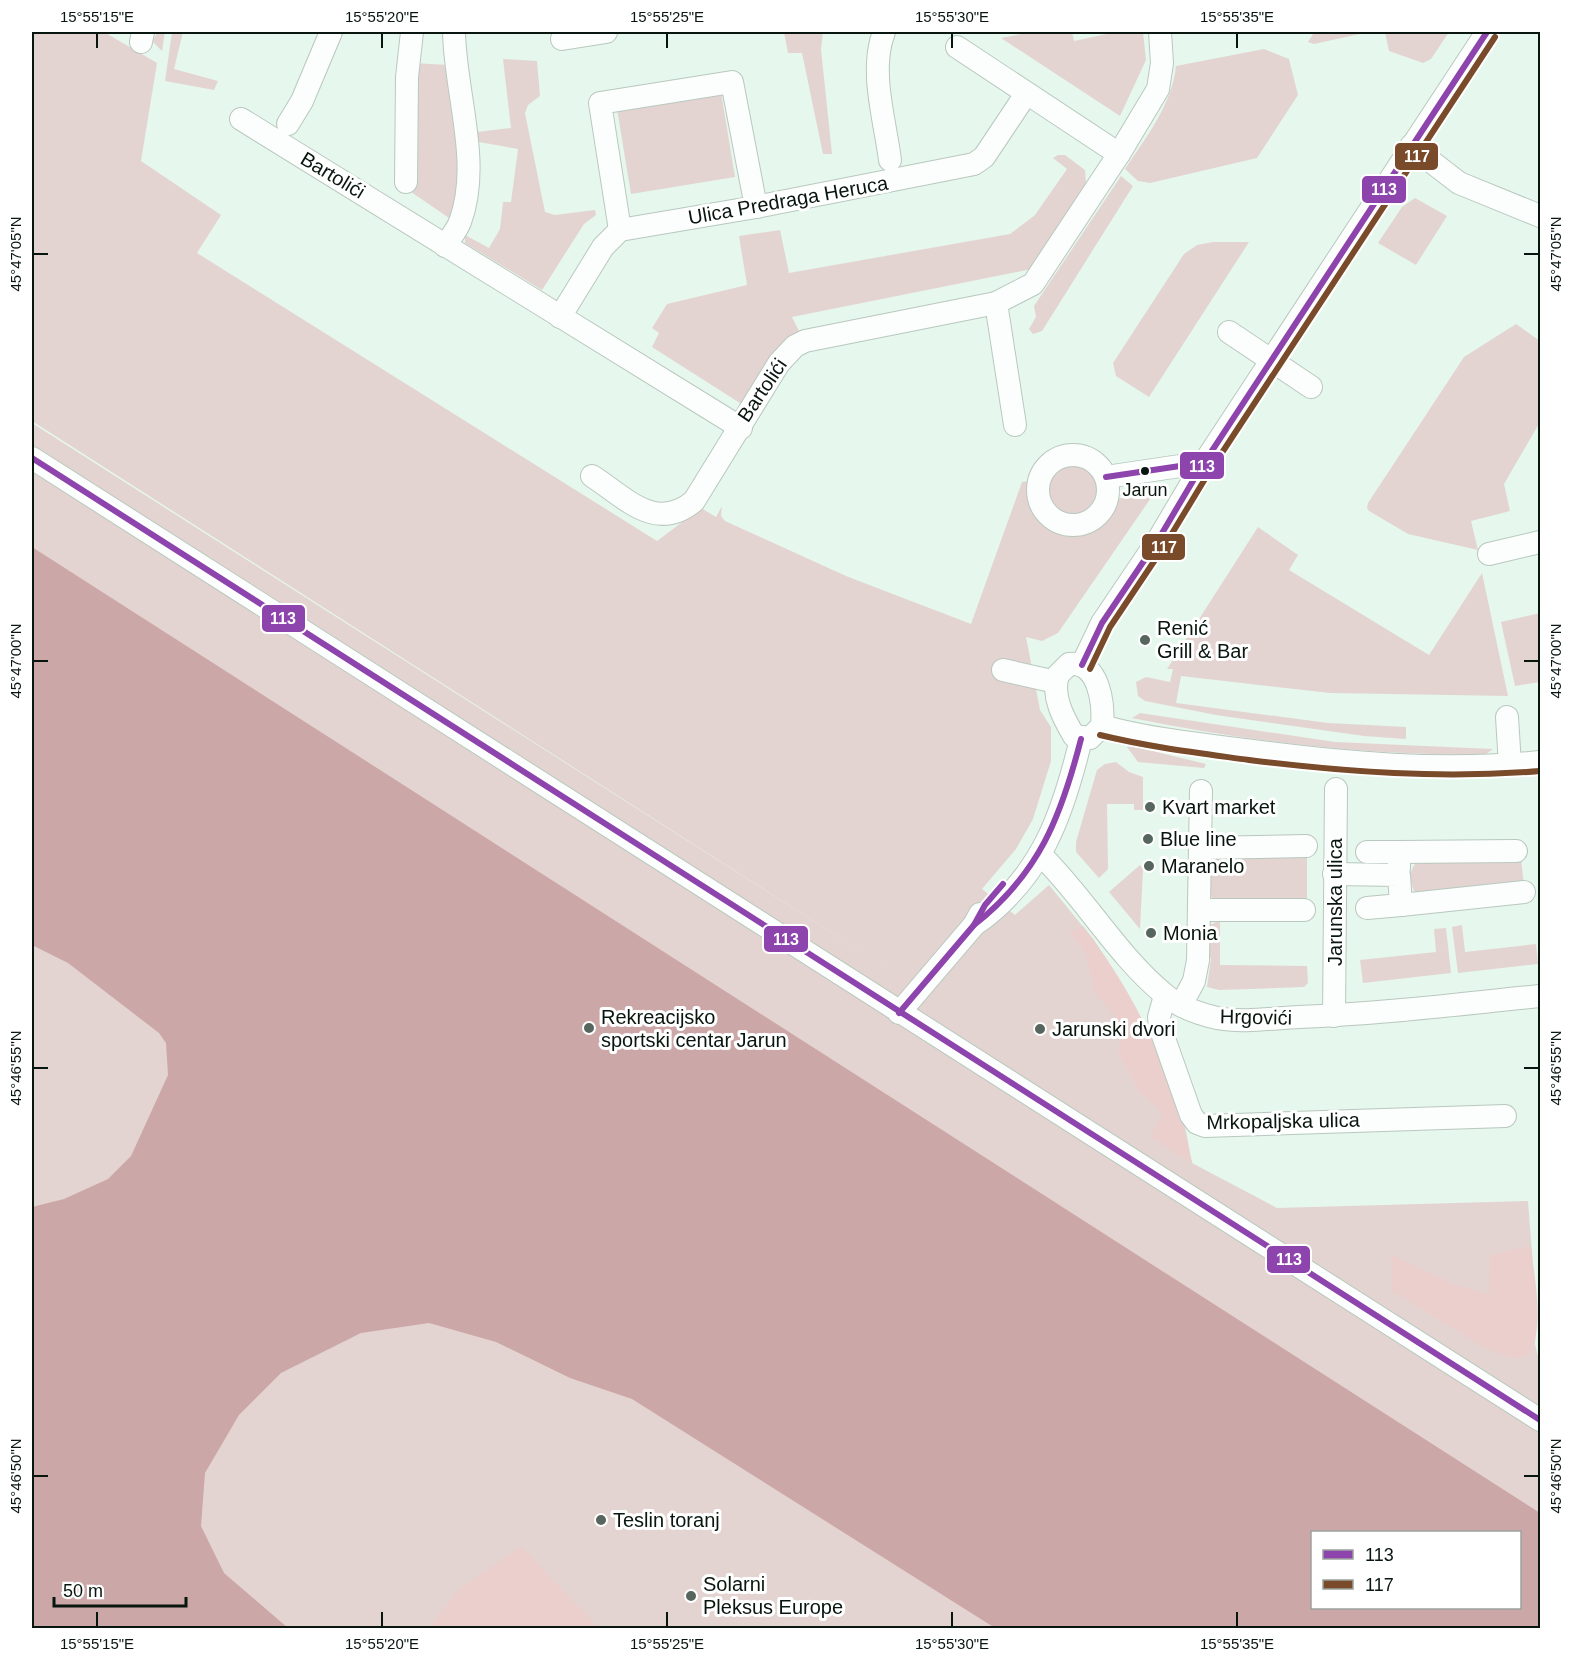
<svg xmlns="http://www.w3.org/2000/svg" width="1572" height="1660" viewBox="0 0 1572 1660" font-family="Arial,sans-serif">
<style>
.green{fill:#e4d4d1;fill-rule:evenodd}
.forest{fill:#eacfcd}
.water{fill:#cca7a7;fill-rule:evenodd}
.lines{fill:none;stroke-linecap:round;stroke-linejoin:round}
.minor-casing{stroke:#b9c8bf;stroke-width:24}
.minor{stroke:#fbfefc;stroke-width:22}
.bus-1-casing{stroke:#fff;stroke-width:10}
.bus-2-casing{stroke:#fff;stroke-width:10}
.bus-1{stroke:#8e44ad;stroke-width:6}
.bus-2{stroke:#7a4b2a;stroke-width:6}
.ticks{fill:none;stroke:#08160f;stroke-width:2}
.bus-dot{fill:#08160f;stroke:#fff;stroke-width:2}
.poi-dot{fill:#56655d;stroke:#fff;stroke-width:2}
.labels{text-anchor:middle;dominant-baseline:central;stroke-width:6;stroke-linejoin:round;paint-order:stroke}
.bus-label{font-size:18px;fill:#08160f;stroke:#fff}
.street-label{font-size:20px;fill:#08160f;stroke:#fff}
.poi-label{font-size:20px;fill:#08160f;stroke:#fff;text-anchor:start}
.line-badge{stroke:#fff;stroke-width:2}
.badge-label{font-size:16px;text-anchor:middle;font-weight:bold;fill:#fff}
.neatline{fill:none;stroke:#08160f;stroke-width:2}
.ticks-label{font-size:15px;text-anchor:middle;fill:#08160f}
</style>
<rect width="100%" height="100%" fill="#e6f7ed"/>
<g class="green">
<path d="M32,32H104L157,63L141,161L221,215L197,253L657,541L701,508L716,517L722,506L721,516L725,521L846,576L971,624L1022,482L1030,481C1029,500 1036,522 1056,530C1063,533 1073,533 1081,534L1103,520L1116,499L1155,492L1058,633L1042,641L1026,637L1040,710L1051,727V761L1033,819L1016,849L982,889L1015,915L1049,885L1094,940L1136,1008L1184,1121L1192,1163L1277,1208L1528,1201L1537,1317L1535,1344L1540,1365V1628H32V423L884,966L32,421ZM1312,1532H1520V1608H1312Z"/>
<path d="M158,32H165L162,51L152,41Z"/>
<path d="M172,32H183L174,69L218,81L214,90L165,81Z"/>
<path d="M784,32H823L821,49L832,154H823L802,53H788Z"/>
<path d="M1032,32H1072L1074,41L1116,32H1143L1146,60L1120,116L1001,38Z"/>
<path d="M1329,32H1369L1314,44L1308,42L1313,34Z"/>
<path d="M1385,32H1449L1431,59L1423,63L1389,51Z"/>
<path d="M1264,49L1289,59L1298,95L1257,158L1150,183L1138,181L1125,169C1146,137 1172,105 1176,66Z"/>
<path d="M503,59L537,61L540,96L528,105L525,113L545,212L555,215L595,210L596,215L584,224L542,290L465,243V235L489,248L500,229L503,202H511L518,149L479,142L477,132L511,128Z"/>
<path d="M413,63L448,65L461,161L452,220L398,183Z"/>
<path d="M721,92L735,177L631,194L617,109Z"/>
<path d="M1058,155H1065L1085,170L1086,183L1032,269L792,317L801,335L743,405L652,347L659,333L652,328L667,304L747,285L739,236L780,230L789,273L1010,234L1035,215L1067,169L1053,158Z"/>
<path d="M1121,176L1133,186L1042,331L1033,334L1029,329L1036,317L1034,306Z"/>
<path d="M1415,198L1447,216L1416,265L1378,243L1402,207Z"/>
<path d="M1213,242H1249L1149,397L1116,376L1113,363L1184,254L1197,245Z"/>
<path d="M1516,324L1540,341V422L1504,484L1510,511L1471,521L1478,550L1408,534L1369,511L1367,508L1368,503L1464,357Z"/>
<circle cx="1073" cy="491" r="26"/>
<path d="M1258,527L1298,555L1289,570L1429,655L1482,573L1508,696L1330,693L1181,676L1176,703L1328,723L1406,727V739L1364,736L1216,715L1145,701L1138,696L1136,682L1146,677L1170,682L1173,669H1167Z"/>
<path d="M1540,613V682L1515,686L1501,622Z"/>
<path d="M1140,713L1335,742L1493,749L1485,755C1366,755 1249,742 1132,718Z"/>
<path d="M1132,746L1206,764L1204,768L1138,762L1127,747Z"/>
<path d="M1116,762L1129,772L1143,777V810H1134V804H1107L1108,869L1099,878L1076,852V842L1097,770L1105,764Z"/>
<path d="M1217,856L1307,857V903L1217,902L1207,893L1209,863Z"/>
<path d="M1521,858L1524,886L1426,896L1414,891C1409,878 1409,872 1417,861Z"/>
<path d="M1140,865L1143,869L1140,929L1109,892Z"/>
<path d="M1220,920V965L1307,966L1308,983L1304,987L1219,990L1207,987L1211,958H1206L1208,926Z"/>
<path d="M1462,925L1465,952L1536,944L1538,964L1458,973L1452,927Z"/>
<path d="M1446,928L1451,973L1363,983L1360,960L1436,952L1434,929Z"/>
</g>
<g class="forest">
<path d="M1083,926C1137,996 1175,1077 1192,1163L1150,1137L1163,1114L1138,1090L1118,1052L1123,1028L1095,992L1085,951L1069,933Z"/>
<path d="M1531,1246C1534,1280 1546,1326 1528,1356L1513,1359L1483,1347L1392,1291L1391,1255L1456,1285L1489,1294L1490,1255Z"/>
<path d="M521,1546L599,1628H429L458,1590Z"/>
</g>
<path class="water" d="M32,547L1540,1513V1628H995L632,1399L570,1378L496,1342L429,1323L361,1333L281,1373L239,1415L205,1473L201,1526L224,1573L288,1628H32V1207L64,1199L108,1179L131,1156L168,1075L166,1043L159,1033L68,963L32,945ZM1312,1532H1520V1608H1312Z"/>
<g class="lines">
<g class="minor-casing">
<g id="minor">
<path d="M884,32C869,70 885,120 890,160"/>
<path d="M562,39L606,32"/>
<path d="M141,42L143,32"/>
<path d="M957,47L1119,154"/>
<path d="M241,119L741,428"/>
<path d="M288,124L302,101L331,32"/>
<path d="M1411,146L1459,183L1540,216"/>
<path d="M406,182L407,77L412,32"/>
<path d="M620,230L600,103L732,82L756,207"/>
<path d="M445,246C450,238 457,230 460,222C482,163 455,93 454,32"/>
<path d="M996,303L1015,425"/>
<path d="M560,317L603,247L620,230L756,207L974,164L984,157L1026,94"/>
<path d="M1229,332L1311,387"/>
<circle cx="1073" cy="490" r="35"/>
<path d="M32,458L1540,1420"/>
<path d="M592,476C626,498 656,533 694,501L779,363L795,346L805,341L996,303L1033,284L1119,154L1158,89L1162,63L1160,32"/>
<path d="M1106,477L1180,466L1200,469"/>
<path d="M1489,554L1540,542"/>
<path d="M1069,664C1099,660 1104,704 1102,726L1090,738L1074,736C1064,719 1051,696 1058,675Z"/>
<path d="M1082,665L1102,623L1158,540L1200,469L1487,32"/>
<path d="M1003,670L1056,682"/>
<path d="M1507,717L1510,765"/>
<path d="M1102,726C1149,739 1198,744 1245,750C1343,763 1442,772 1540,762"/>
<path d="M1201,848L1306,846"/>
<path d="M1367,852H1399V868"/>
<path d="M1399,852L1516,851"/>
<path d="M1040,854C1085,898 1116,954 1164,994C1178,1006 1199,1014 1217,1018C1243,1023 1273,1018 1299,1017C1380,1014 1460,1004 1540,996"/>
<path d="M1334,874L1399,875L1401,905L1367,908"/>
<path d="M1401,905L1524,892"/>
<path d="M1200,910H1304"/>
<path d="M974,925C1041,879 1063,814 1081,739"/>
<path d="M1165,996L1159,1017L1160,1027L1191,1115L1197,1123L1205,1126L1505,1116"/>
<path d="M1181,1005L1194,981L1198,960L1201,791"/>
<path d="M899,1013L974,925L980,914"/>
<path d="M1334,1016L1336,789"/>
</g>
</g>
<use href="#minor" class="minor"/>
<g class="bus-1-casing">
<g id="bus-1">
<path d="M32,458L1540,1420"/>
<path d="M1106,477L1180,466L1200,469"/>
<path d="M1082,665L1102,623L1158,540L1200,469L1487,32"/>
<path d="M974,925C1039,874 1061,817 1081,739"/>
<path d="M899,1013L974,925L985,905L1003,884"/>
</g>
</g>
<g class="bus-2-casing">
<g id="bus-2">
<path d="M1090,669L1110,627L1165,545L1208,474L1495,37"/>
<path d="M1100,735C1149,747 1199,753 1249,760C1346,772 1442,779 1540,771"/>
</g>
</g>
<use href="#bus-1" class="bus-1"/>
<use href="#bus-2" class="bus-2"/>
</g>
<path class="ticks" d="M97,33V48M382,33V48M667,33V48M952,33V48M1237,33V48M33,254H48M1524,254H1539M33,661H48M1524,661H1539M33,1068H48M1524,1068H1539M33,1476H48M1524,1476H1539M97,1612V1627M382,1612V1627M667,1612V1627M952,1612V1627M1237,1612V1627"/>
<circle class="bus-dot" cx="1145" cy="471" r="5"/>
<g class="poi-dot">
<circle cx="1145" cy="640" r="6"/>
<circle cx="1150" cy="807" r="6"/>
<circle cx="1148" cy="839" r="6"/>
<circle cx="1149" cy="866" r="6"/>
<circle cx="1151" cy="933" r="6"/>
<circle cx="589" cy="1028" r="6"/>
<circle cx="1040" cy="1029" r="6"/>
<circle cx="601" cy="1520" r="6"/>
<circle cx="691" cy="1596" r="6"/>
</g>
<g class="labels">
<g class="bus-label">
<text x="1145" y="490">Jarun</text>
</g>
<g class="street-label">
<text transform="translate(333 175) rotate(31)">Bartolići</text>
<text transform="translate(788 200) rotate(-10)">Ulica Predraga Heruca</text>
<text transform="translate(762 390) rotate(-56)">Bartolići</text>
<text transform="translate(1335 902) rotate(-90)">Jarunska ulica</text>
<text transform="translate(1256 1017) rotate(1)">Hrgovići</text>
<text transform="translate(1283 1121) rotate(-1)">Mrkopaljska ulica</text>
</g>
<g class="poi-label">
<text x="1157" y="628">Renić<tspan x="1157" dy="23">Grill &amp; Bar</tspan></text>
<text x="1162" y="807">Kvart market</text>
<text x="1160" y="839">Blue line</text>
<text x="1161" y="866">Maranelo</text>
<text x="1163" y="933">Monia</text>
<text x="601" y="1017">Rekreacijsko<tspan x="601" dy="23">sportski centar Jarun</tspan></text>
<text x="1052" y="1029">Jarunski dvori</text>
<text x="613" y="1520">Teslin toranj</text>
<text x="703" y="1584">Solarni<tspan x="703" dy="23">Pleksus Europe</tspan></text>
</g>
</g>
<g class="line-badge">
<rect x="1394" y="142" width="45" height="29" rx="6" fill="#7a4b2a"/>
<rect x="1361" y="175" width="46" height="29" rx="6" fill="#8e44ad"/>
<rect x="1179" y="451" width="46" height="29" rx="6" fill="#8e44ad"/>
<rect x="1141" y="533" width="45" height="28" rx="6" fill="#7a4b2a"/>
<rect x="261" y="604" width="45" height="29" rx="6" fill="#8e44ad"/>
<rect x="763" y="925" width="46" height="28" rx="6" fill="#8e44ad"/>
<rect x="1266" y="1245" width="45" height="29" rx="6" fill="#8e44ad"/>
</g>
<g class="badge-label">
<text x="1417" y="162">117</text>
<text x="1384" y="195">113</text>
<text x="1202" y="472">113</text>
<text x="1164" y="553">117</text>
<text x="283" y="624">113</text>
<text x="786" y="945">113</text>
<text x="1289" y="1265">113</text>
</g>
<rect width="1572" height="1660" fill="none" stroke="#ffffff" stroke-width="66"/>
<rect x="1311" y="1531" width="210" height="78" fill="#ffffff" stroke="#9ca29f" stroke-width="1.5"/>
<rect x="1323" y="1550" width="30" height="9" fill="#8e44ad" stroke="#9ca29f" stroke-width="1.5"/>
<text x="1365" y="1561" font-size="18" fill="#08160f">113</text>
<rect x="1323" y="1580" width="30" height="9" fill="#7a4b2a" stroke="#9ca29f" stroke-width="1.5"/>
<text x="1365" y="1591" font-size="18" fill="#08160f">117</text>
<path d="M54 1597v9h132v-9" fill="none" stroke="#08160f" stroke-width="3"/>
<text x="63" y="1597" font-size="18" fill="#08160f" stroke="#ffffff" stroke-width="4.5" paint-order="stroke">50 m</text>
<rect x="33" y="33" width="1506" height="1594" class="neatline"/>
<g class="ticks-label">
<text x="97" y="22">15°55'15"E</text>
<text x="382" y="22">15°55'20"E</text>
<text x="667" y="22">15°55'25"E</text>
<text x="952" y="22">15°55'30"E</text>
<text x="1237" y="22">15°55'35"E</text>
<text transform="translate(16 254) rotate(-90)" y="5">45°47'05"N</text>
<text transform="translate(1556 254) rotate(-90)" y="5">45°47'05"N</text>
<text transform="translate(16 661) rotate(-90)" y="5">45°47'00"N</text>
<text transform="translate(1556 661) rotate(-90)" y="5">45°47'00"N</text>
<text transform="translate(16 1068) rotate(-90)" y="5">45°46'55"N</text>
<text transform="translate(1556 1068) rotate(-90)" y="5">45°46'55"N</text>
<text transform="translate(16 1476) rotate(-90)" y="5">45°46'50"N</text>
<text transform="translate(1556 1476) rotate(-90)" y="5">45°46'50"N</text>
<text x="97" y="1649">15°55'15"E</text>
<text x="382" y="1649">15°55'20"E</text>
<text x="667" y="1649">15°55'25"E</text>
<text x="952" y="1649">15°55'30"E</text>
<text x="1237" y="1649">15°55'35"E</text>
</g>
</svg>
